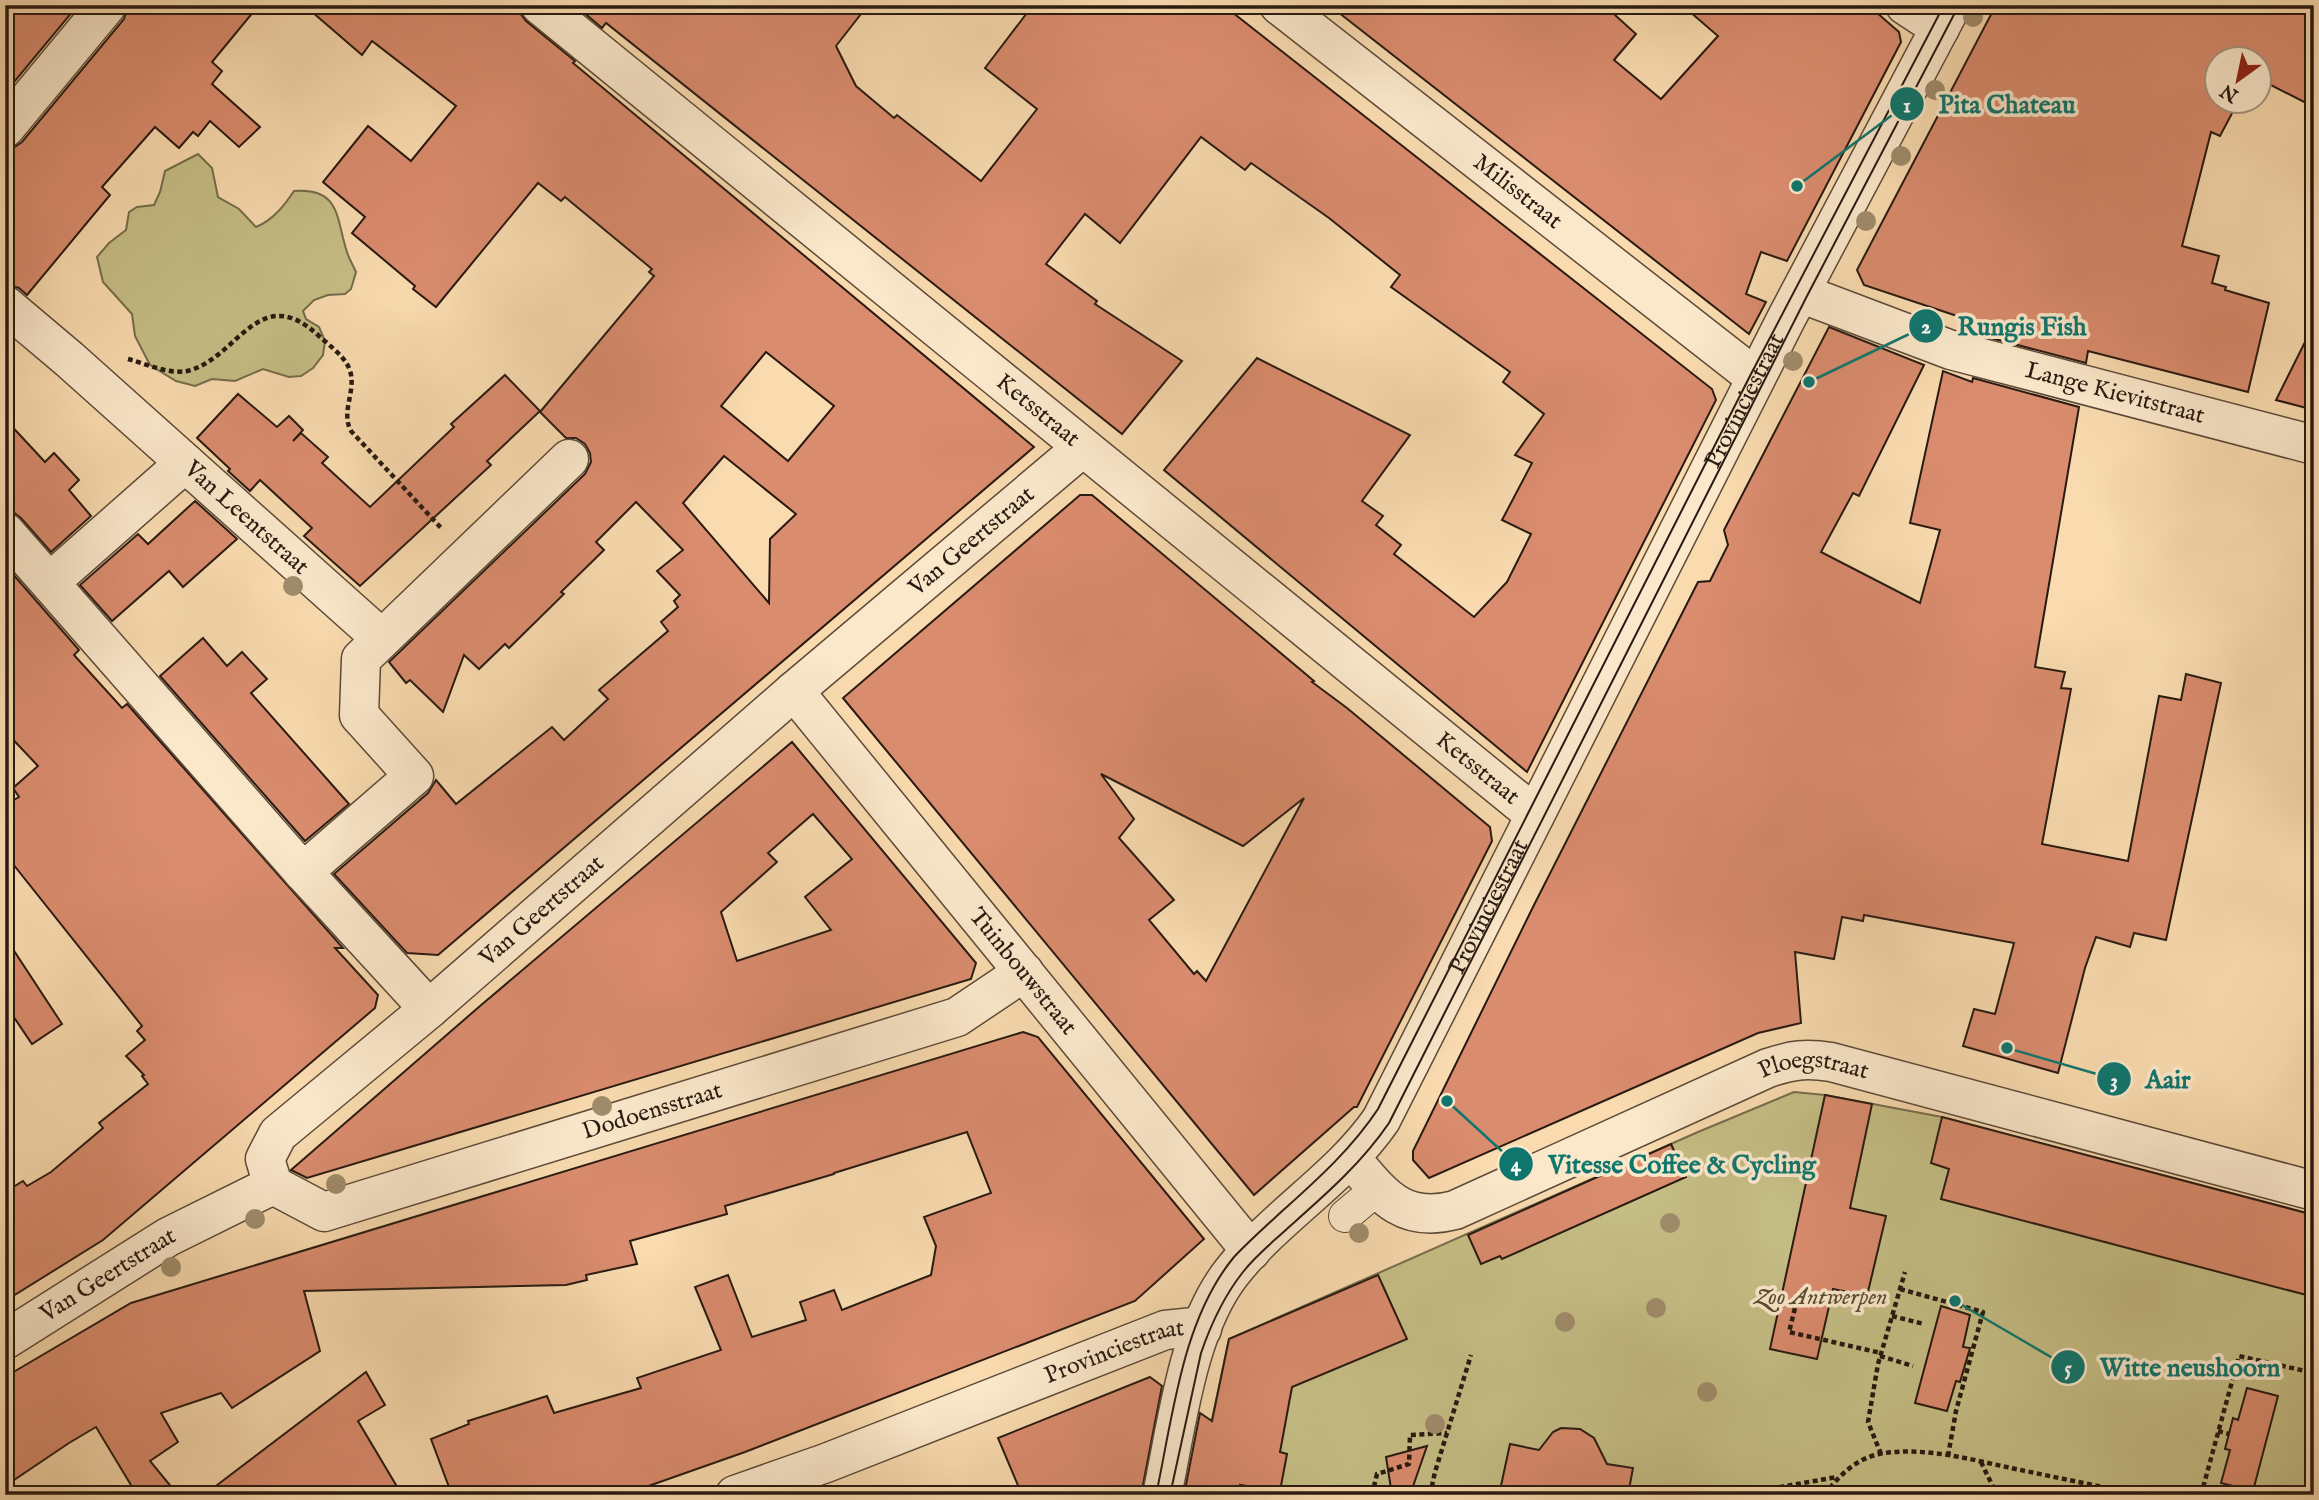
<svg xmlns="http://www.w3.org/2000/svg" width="2319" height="1500" viewBox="0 0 2319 1500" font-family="'IM FELL English',serif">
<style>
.green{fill:#c5be85;stroke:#766c4b;stroke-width:2}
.building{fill:#da8c6e;stroke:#281a11;stroke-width:2;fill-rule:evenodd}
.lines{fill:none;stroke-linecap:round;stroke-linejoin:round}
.pedestrian-casing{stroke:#5c4a38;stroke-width:34}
.minor-casing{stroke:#5c4a38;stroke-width:41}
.path{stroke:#281a11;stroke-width:4.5;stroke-dasharray:5 3.5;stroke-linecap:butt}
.pedestrian{stroke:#fbe8cb;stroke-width:32}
.minor{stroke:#fbe8cb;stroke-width:38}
.tram{stroke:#281a11;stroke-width:2}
.tree{fill:#a08c6b}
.labels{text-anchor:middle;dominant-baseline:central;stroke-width:7;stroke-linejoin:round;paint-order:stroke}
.street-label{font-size:24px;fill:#281a11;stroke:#fbe8cb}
.park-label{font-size:24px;font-style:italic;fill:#574b34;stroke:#fbe8cb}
.leader{fill:none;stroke:#0f766e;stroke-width:2.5}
.callout-dot{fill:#0f766e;stroke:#fbe8cb;stroke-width:2.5}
.mark-label{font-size:21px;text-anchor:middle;font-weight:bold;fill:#fff}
.callout-label{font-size:26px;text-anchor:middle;font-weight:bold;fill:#0f766e;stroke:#fbe8cb;stroke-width:7;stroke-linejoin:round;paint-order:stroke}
</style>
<rect width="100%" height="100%" fill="#f9dbaf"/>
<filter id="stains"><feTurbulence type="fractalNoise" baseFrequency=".00286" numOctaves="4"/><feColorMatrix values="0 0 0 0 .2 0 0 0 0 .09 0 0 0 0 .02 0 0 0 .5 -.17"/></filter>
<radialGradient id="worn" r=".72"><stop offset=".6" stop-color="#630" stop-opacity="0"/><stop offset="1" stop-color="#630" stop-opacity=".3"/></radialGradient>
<g class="green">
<path d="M198,154L212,168L218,197L239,209L256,227C273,220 284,206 294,191C341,187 336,219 347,252C349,259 353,265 356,272L351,289L345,294L328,295L314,300L303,311L306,319L319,327L325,341L323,355L313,368L301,376L289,377L263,369L235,381L212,379L195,386L176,381L150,365L135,336L132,314L103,282L97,257L109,243L126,230L129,212L137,207L154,205L160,192L165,171Z"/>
<path d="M1794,1092L1825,1095L1942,1117L2314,1215V1495H1196L1229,1339L1698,1132Z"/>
</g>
<g class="building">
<path d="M5,5H78L5,93Z"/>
<path d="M128,5H259L212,62L222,71L212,84L260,127L239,147L210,121L198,136L193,132L179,148L155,127L102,187L110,195L27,295L19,288L5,284V149L13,148L22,142L124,19Z"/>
<path d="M304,5H519L520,13L526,21L575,61L573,63L1034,447L438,955L407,953L334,874L428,793L436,780L456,804L552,727L564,740L608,699L599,690L668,631L661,622L678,607L674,601L680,595L657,571L683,550L636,502L596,542L604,550L561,592L564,594L509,648L505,644L479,669L464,655L443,712L410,680L406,683L389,662L585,474L591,462L590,453L585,444L576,438H566L540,412L654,276L649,272L652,269L565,197L561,201L538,183L436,307L413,289L415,286L352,233L365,217L323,182L368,126L411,161L456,106L372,41L362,55ZM766,352L834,406L788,461L721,406ZM724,456L796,514L770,539L769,603L683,503Z"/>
<path d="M575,5H868L836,46L856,86L894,118L897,115L981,181L1037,109L985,68L1033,5H1223L1712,389L1716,400L1527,772L1164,470L1257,358L1410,435L1362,501L1383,516L1376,525L1401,545L1394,554L1474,617L1507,582L1531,534L1502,520L1532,463L1515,455L1544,414L1503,382L1510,372L1391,287L1400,275L1329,218L1251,163L1245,170L1201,137L1120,243L1085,214L1046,264L1097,301L1095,304L1182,361L1122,434L606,23L602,28Z"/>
<path d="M1329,5H1604L1636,34L1614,60L1661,99L1718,36L1682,5H1868L1899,32L1901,42L1787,261L1761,252L1746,294L1766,302L1749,334Z"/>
<path d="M1996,5H2314V107L2259,79V60H2217V102H2238L2220,136L2211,132L2182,246L2219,256L2212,283L2226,287L2225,290L2269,303L2248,392L2088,351L2086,363L1987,337L1990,327L1864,285L1857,270Z"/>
<path d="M2314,324V410L2276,400Z"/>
<path d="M1829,327L1924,365L1859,496L1853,493L1821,552L1920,603L1940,530L1910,523L1943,371L1972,382L1973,378L2079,407L2035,667L2065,672L2061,688L2071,689L2042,844L2128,861L2159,696L2181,700L2186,674L2221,683L2166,940L2134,933L2130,947L2096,937L2085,968L2058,1073L1963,1046L1974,1009L1995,1014L2014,943L1864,915L1863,921L1842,917L1834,959L1795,952L1801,1023L1758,1033L1429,1178L1413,1160V1151L1534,905L1698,582L1710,581L1728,545L1724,530Z"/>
<path d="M505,375L540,411L487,461L491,465L360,586L304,536L312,528L260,480L250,491L228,471L230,469L197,438L238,394L277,427L289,416L303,430L293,441L301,433L328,457L322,463L370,507L454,427L451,424Z"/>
<path d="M5,419L45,462L54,453L79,480L69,490L91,516L51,552L21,518L13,512L5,511Z"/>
<path d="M1080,495H1092L1314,681L1312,682L1347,708L1490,827L1492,841L1357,1107H1354L1254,1195L843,698ZM1101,774L1243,846L1304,798L1206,981L1197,971L1194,974L1149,920L1174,900L1119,838L1134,819Z"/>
<path d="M195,501L237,539L183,587L169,571L112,621L80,585L138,534L148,544Z"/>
<path d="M5,565L79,650L74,655L122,708L127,704L343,948H335L378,995L375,1008L103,1240L5,1301V1192L23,1181L27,1186L51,1172L103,1128L99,1123L148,1084L142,1076L144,1075L126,1056L145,1040L137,1031L142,1026L5,854V805L19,797L13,788L38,766L5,731Z"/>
<path d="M203,638L227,666L242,652L267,679L251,693L349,804L305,841L160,676Z"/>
<path d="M792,742L976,963L971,979L307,1178L291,1170L480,1006ZM813,814L852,859L805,897L831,930L737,961L721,912L777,862L768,853Z"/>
<path d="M5,937L62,1024L32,1044L5,1004Z"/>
<path d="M1023,1032L1038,1037L1204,1239L1135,1301L745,1452L623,1495H452L431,1439L469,1424L468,1421L547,1396L554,1413L641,1388L637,1378L721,1350L695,1287L728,1275L752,1337L806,1320L800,1302L834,1290L842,1310L931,1275L936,1246L924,1217L991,1193L967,1132L834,1173V1174L725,1206L727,1214L630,1241L637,1264L586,1275L587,1280L566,1285L304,1291L320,1351L232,1408L221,1393L161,1413L178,1442L150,1461L178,1495H137L96,1427L69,1443L5,1486V1377L131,1303Z"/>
<path d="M1825,1095L1872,1104L1850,1208L1886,1216L1867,1296L1833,1289L1817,1359L1770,1349Z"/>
<path d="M1942,1117L2314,1215V1297L1941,1199L1949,1169L1931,1163Z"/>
<path d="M1671,1144L1686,1177L1502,1259L1500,1256L1481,1264L1468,1235Z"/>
<path d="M1378,1275L1407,1339L1292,1387L1280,1452L1287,1454L1280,1491L1240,1485L1238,1495H1184L1200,1413L1212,1421L1229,1339Z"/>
<path d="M1941,1306L1970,1315L1963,1347L1970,1348L1960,1382L1956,1381L1947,1411L1915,1403Z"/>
<path d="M366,1372L385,1405L358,1421L402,1495H204Z"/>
<path d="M1150,1377L1162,1386L1141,1495H1022L998,1438Z"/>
<path d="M2247,1388L2278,1396L2253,1491L2221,1483L2230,1450L2225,1449L2233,1418L2238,1420Z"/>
<path d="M1561,1428L1580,1429L1594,1438L1607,1464L1633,1468L1628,1495H1499L1510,1444L1539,1450L1553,1432Z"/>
<path d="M1427,1446L1410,1495H1392L1386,1457Z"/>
</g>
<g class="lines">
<g class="pedestrian-casing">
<path id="pedestrian" d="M1345,1216L1364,1200"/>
</g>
<g class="minor-casing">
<g id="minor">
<path id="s1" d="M540,5L1535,815"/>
<path id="s2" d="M1279,5L1756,378"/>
<path d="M1905,5L1940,28"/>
<path d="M5,128L107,5"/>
<path id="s3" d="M1800,293L1951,350L2314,445"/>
<path id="s4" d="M5,305L69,359L381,638"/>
<path d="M5,532L303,872L429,1009"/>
<path d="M50,582L185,463"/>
<path id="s5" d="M794,691L1251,1251"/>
<path d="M303,872L414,776L359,715L361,659L569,459"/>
<path id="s6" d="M1351,1158C1382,1195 1402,1224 1455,1210L1768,1068C1792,1060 1805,1058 1831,1062L2314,1191"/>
<path id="s7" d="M273,1185L265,1159L278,1134L429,1009L794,691L1082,448"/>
<path id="s8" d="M273,1185L324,1212L957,1017L1024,972"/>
<path id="s9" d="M5,1340L168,1237L273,1185"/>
<path id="s10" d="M735,1495L826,1463L1165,1330L1194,1327L1202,1329"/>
<path id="s11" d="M1162,1495C1177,1425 1187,1329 1232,1272C1276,1216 1340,1179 1381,1120L1786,319L1952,5"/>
</g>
</g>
<g class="path">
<path d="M128,359C147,364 171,376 191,370C239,355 260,281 319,336C329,345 344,356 349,368C358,389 340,411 351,431L443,530"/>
<path d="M1900,1289L1983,1312L1956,1411L1948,1456"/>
<path d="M1797,1300L1789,1332L1881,1353"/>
<path d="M1892,1316L1924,1324"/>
<path d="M1880,1356L1913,1366"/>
<path d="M2218,1431L2229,1434"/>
<path d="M1881,1454L1868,1422L1878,1364L1905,1272"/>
<path d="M1981,1462L1997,1495"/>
<path d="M1737,1488L1763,1490L1837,1477"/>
<path d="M1372,1495L1377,1474L1409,1464L1410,1435L1447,1433"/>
<path d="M1430,1495L1435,1472L1471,1355"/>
<path d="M1825,1495C1838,1476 1856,1459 1879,1454C1922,1446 1969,1459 2011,1468C2054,1477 2098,1486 2141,1495"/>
<path d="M2201,1495L2239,1356L2314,1373"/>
<path d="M2311,1495L2314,1456"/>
</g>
<use href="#pedestrian" class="pedestrian"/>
<use href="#minor" class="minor"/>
<g class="tram">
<path d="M1156,1495C1173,1416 1182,1320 1234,1257C1282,1207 1339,1168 1378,1109L1751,374L1944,5"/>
<path d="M1170,1495L1201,1353C1211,1324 1224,1296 1243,1272C1256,1255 1273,1242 1289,1227C1325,1195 1361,1164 1389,1123L1807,296L1959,5"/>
</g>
</g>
<g class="tree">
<circle cx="1973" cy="17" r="10"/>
<circle cx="1935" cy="90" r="10"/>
<circle cx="1901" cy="156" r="10"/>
<circle cx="1866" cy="221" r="10"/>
<circle cx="1793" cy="361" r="10"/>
<circle cx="293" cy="586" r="10"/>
<circle cx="602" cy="1106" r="10"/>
<circle cx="336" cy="1184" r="10"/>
<circle cx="255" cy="1219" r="10"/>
<circle cx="1670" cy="1223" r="10"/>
<circle cx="1359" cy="1233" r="10"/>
<circle cx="171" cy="1267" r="10"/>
<circle cx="1656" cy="1308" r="10"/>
<circle cx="1565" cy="1322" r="10"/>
<circle cx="1707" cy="1392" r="10"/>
<circle cx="1435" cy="1424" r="10"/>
</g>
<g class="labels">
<g class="street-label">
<text stroke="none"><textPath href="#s2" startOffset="303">Milisstraat</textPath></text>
<text stroke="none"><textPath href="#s3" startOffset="331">Lange Kievitstraat</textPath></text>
<text stroke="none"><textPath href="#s11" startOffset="1255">Provinciestraat</textPath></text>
<text stroke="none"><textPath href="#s1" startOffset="642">Ketsstraat</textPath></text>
<text stroke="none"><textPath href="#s4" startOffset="322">Van Leentstraat</textPath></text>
<text stroke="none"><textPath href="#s7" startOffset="968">Van Geertstraat</textPath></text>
<text stroke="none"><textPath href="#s1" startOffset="1209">Ketsstraat</textPath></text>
<text stroke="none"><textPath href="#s11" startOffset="688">Provinciestraat</textPath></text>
<text stroke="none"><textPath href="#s7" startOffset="401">Van Geertstraat</textPath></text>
<text stroke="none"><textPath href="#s5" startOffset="362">Tuinbouwstraat</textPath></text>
<text stroke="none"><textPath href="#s6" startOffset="516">Ploegstraat</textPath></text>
<text stroke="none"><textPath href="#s8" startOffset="401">Dodoensstraat</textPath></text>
<text stroke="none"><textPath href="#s9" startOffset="122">Van Geertstraat</textPath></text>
<text stroke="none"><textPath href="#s10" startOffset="406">Provinciestraat</textPath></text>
</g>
<g class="park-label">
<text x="1821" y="1297">Zoo Antwerpen</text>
</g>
</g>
<path class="leader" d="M1797 186L1907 104M1809 382L1926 326M2007 1048L2114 1079M1447 1101L1516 1164M1955 1301L2068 1367"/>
<g class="callout-dot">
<circle cx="1797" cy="186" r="7"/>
<circle cx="1809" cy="382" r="7"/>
<circle cx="2007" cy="1048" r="7"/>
<circle cx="1447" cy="1101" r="7"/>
<circle cx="1955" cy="1301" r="7"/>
<circle cx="1907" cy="104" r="18"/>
<circle cx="1926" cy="326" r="18"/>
<circle cx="2114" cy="1079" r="18"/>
<circle cx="1516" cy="1164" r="18"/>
<circle cx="2068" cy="1367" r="18"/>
</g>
<g class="mark-label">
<text x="1907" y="112">1</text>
<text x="1926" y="333">2</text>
<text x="2114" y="1087">3</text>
<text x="1516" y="1171">4</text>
<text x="2068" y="1375">5</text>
</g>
<g class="callout-label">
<text x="2007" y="113">Pita Chateau</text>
<text x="2022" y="335">Rungis Fish</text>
<text x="2168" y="1088">Aair</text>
<text x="1682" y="1173">Vitesse Coffee &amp; Cycling</text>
<text x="2190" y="1376">Witte neushoorn</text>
</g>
<rect width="2319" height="1500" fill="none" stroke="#f9dbaf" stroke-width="28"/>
<rect x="7" y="7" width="2305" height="1486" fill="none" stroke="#281a11" stroke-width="3.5"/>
<rect x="14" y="14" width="2291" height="1472" fill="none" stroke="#281a11" stroke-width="2"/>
<g transform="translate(2238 80) rotate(213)"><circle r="33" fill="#fbe8cb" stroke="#a79681" stroke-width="2"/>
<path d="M0-5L12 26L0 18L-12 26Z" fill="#8f2418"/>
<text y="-10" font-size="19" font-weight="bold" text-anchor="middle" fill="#281a11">N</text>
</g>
<rect width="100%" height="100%" filter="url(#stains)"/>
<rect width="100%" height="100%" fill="url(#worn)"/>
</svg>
